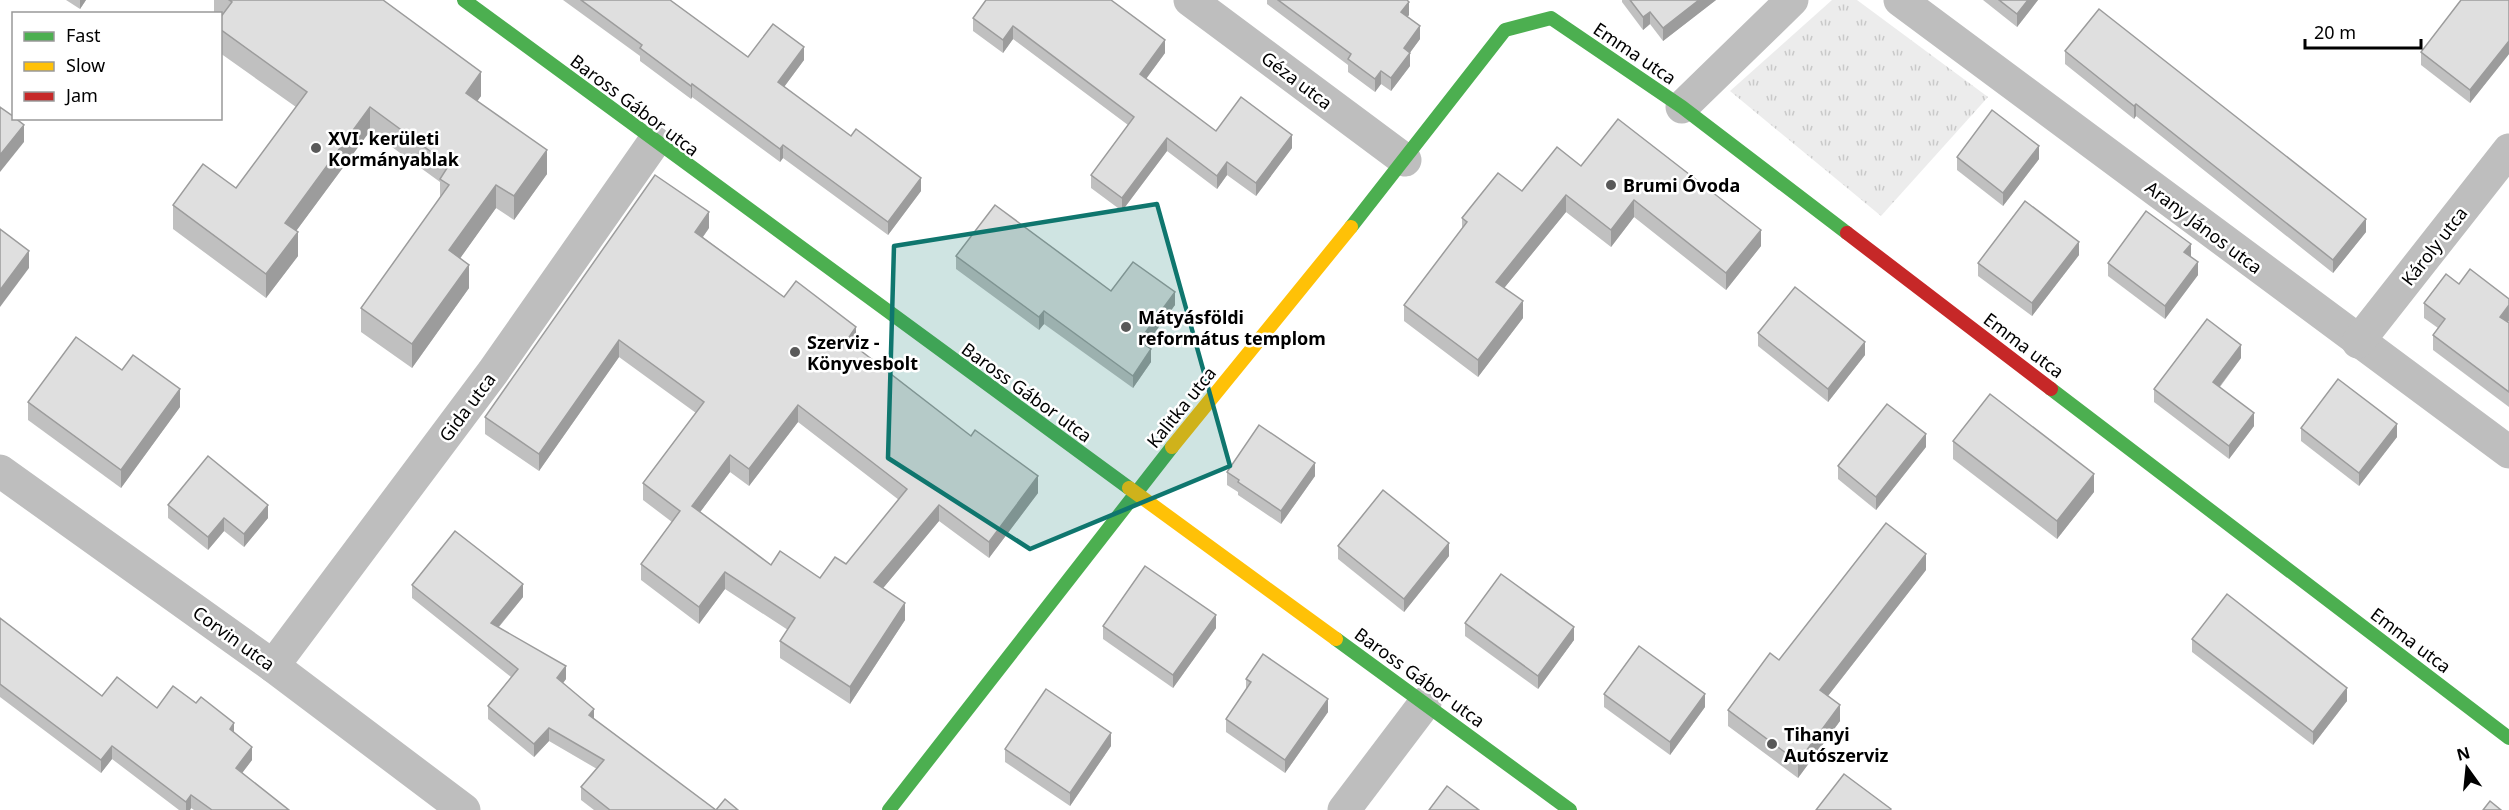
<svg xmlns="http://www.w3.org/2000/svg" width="2509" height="810" viewBox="0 0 2509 810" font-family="'Noto Sans',sans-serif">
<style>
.grass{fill:url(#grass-tufts)}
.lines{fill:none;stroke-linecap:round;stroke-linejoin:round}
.street{stroke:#bebebe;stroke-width:33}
.fast{stroke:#4caf50;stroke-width:14}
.slow{stroke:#ffc107;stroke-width:14}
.jam{stroke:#c62828;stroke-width:14}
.wall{fill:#c0c0c0;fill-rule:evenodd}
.shaded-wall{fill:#9c9c9c}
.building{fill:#dfdfdf;stroke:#9c9c9c;stroke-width:1.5;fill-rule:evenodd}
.marked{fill:#0f766e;fill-opacity:0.2;stroke:#0f766e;stroke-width:4.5;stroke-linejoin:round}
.poi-dot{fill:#595959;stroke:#fff;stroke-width:2}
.labels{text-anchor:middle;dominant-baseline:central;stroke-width:5;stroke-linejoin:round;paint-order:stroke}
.street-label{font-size:18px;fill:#000;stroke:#fff}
.poi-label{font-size:18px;font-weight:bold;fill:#000;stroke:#fff;text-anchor:start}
</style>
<defs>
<pattern id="grass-tufts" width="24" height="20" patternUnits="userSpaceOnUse" patternTransform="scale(1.5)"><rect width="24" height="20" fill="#ececec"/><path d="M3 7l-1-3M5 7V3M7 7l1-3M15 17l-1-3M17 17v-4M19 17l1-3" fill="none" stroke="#c9c9c9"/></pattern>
</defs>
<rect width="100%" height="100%" fill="#fff"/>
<path class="grass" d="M1832,0H1857L1988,97L1881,216L1730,91Z"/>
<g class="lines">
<g class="street">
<path d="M1190,0L1405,160"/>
<path d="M1900,0L2509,452"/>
<path d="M1682,107L1792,0"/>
<path d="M2358,342L2509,150"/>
<path d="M0,471L273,666L464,810"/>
<path d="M273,666L493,372L654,142"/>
<path d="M1344,810L1425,703"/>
</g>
<g class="fast">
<path d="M464,0L1129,488"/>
<path d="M1351,227L1505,30L1551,18L1682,107L1847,233"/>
<path d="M2051,389L2509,738"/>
<path d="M1336,639L1570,810"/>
<path d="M889,810L1172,447"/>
</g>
<g class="slow">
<path d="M1172,447L1351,227"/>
<path d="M1129,488L1336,639"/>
</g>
<path class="jam" d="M1847,233L2051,389"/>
</g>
<g class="wall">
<path d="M66,0H86L80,9Z"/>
<path d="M214,0H383L481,96L477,101L547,174L514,220L496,208L460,258L469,288L412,368L361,332V308L440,199V182L370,131L296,231L298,256L266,298L173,229V205L236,188L296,107L220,53V14L214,13Z"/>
<path d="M563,0H670L748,57L804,60L784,87L921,191L888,235L783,158L780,162L692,97L691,99L640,61V56Z"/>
<path d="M1267,0H1407L1409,15L1407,17L1420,39L1410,52V66L1391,91L1381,84L1375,92L1348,72V65L1267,4Z"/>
<path d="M1622,0H1716L1663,41L1650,24L1643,30L1622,2Z"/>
<path d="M1983,0H2038L2017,27Z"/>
<path d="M2509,0V54L2470,103L2421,65V52Z"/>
<path d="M973,18L1165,53L1146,79L1216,131L1292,148L1256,196L1227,175L1217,189L1167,151L1122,211L1091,188V175L1128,125L1013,39L1003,53L973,31Z"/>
<path d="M2065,51L2366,232L2333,273L2136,116L2134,119L2065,64Z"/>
<path d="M1957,157L2039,159L2003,206L1957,170Z"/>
<path d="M1581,166L1761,246L1726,290L1634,217L1611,247L1566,212L1504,288L1523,318L1478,377L1404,321V305L1462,229V218Z"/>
<path d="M709,228L703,237L784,297L856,344L855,346L1038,493L989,558L939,521L883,588L905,620L850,704L780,658V641L788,630L725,589L699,624L641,580V564L672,522L643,500V483L696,413L619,357L539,471L485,434V417ZM798,422L899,500L846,564L820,578L771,565L700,512L730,472L749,486Z"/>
<path d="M2079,255L2032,316L1978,276V263Z"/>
<path d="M956,256L1175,305L1145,345L1151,362L1133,388L1044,324L1039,330L956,269Z"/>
<path d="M2191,257L2198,275L2165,319L2108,276V263Z"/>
<path d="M2424,303L2509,323V407L2433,350V335L2438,328L2424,318Z"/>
<path d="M1758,333L1865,355L1828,402L1758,346Z"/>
<path d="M2241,358L2220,387L2254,426L2229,459L2154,402V389Z"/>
<path d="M122,370L180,407L121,488L28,420V402Z"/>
<path d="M2301,428L2397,437L2359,486L2301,441Z"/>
<path d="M1953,441L2094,492L2057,539L1953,459Z"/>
<path d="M1926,447L1876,510L1838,479V466Z"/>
<path d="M1227,472L1315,476L1281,524L1238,495V492L1227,485Z"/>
<path d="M168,505L268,518L244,547L224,531L208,550L168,518Z"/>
<path d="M1338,546L1449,556L1404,612L1338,559Z"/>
<path d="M1926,570L1828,696L1840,721L1798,778L1728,726V710L1779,660Z"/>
<path d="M412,585L523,597L499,627L566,679L563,683L594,719L716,810H738H594L581,800V787L597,769L549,741L534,757L488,719V706L511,677L412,598Z"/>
<path d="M0,618L102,696L157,708L234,732L252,760L242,773L289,810H194L191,808L190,810H179L112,759L101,773L0,697Z"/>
<path d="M1465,623L1574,640L1538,689L1465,636Z"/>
<path d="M1103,626L1216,628L1173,688L1103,639Z"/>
<path d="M2192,639L2347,701L2313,745L2192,652Z"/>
<path d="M1246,679L1328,712L1285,773L1226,732V719L1246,690Z"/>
<path d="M1604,694L1705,707L1670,755L1604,707Z"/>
<path d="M1111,746L1070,806L1005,762V749Z"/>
</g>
<g class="shaded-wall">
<path d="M80,0H86L80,9Z"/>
<path d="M1699,0H1716L1663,41V28Z"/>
<path d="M2028,0H2038L2017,27V14Z"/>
<path d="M1409,2V15L1401,25V12Z"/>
<path d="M1650,12V24L1643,30V17Z"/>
<path d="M1013,26V39L1003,53V40Z"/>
<path d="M1420,26V39L1404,61V48Z"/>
<path d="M1165,40V53L1140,87V74Z"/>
<path d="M2509,41V54L2470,103V90Z"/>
<path d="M804,47V60L778,95V82Z"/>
<path d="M1410,53V66L1391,91V78Z"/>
<path d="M1381,71V84L1375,92V79Z"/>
<path d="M481,72V96L466,117V93Z"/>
<path d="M692,84V97L691,99V86Z"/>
<path d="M2136,104V116L2134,119V106Z"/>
<path d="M370,107V131L285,246V223Z"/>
<path d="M24,125V142L0,172V155Z"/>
<path d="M1292,135V148L1256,196V183Z"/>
<path d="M1167,138V151L1122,211V198Z"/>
<path d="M783,145V158L780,162V149Z"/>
<path d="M2039,146V159L2003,206V193Z"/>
<path d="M547,150V174L514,220V196Z"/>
<path d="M1227,162V175L1217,189V176Z"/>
<path d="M921,178V191L888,235V222Z"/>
<path d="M496,185V208L449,274V250Z"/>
<path d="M1566,195V212L1496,298V282Z"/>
<path d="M1634,200V217L1611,247V230Z"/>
<path d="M709,212V228L695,248V232Z"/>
<path d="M2366,219V232L2333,273V260Z"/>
<path d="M1761,230V246L1726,290V273Z"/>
<path d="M298,232V256L266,298V274Z"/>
<path d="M2079,242V255L2032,316V303Z"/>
<path d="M2191,244V257L2184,252Z"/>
<path d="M29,251V268L0,307V290Z"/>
<path d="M2198,262V275L2165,319V306Z"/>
<path d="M469,265V288L412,368V344Z"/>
<path d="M1175,292V305L1139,354V341Z"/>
<path d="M1523,301V318L1478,377V360Z"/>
<path d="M2509,305V321L2500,332V317Z"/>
<path d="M1044,311V324L1039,330V317Z"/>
<path d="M856,327V344L847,357V340Z"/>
<path d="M619,340V357L539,471V454Z"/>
<path d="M1865,342V355L1828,402V389Z"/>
<path d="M2241,345V358L2213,395V382Z"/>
<path d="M1151,349V362L1133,388V376Z"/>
<path d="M180,389V407L121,488V470Z"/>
<path d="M798,405V422L749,486V469Z"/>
<path d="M2254,413V426L2229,459V446Z"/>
<path d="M2397,424V437L2359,486V473Z"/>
<path d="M1926,434V447L1876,510V497Z"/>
<path d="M730,455V472L692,523V506Z"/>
<path d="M1315,463V476L1281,524V511Z"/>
<path d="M2094,474V492L2057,539V521Z"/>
<path d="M1038,476V493L989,558V542Z"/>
<path d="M268,505V518L244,547V534Z"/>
<path d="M939,505V521L874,599V582Z"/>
<path d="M224,518V531L208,550V537Z"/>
<path d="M1449,543V556L1404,612V599Z"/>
<path d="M1926,554V570L1820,706V690Z"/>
<path d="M725,572V589L699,624V607Z"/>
<path d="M523,584V597L491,636V623Z"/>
<path d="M905,603V620L850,704V687Z"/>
<path d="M1216,615V628L1173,688V675Z"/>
<path d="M1574,627V640L1538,689V676Z"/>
<path d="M566,666V679L557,691V678Z"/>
<path d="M2347,688V701L2313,745V732Z"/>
<path d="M1705,694V707L1670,755V742Z"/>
<path d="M1328,699V712L1285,773V760Z"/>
<path d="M1840,705V721L1798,778V762Z"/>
<path d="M594,709V722L589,715Z"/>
<path d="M234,723V736L230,729Z"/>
<path d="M549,728V741L534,757V744Z"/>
<path d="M1111,733V746L1070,806V793Z"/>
<path d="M112,746V759L101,773V760Z"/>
<path d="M252,747V760L236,781V768Z"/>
<path d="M191,795V808L190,810H186V802Z"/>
</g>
<g class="building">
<path d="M229,0H383L481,72L466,93L547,150L514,196L496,185L449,250L469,265L412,344L361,308L449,185L440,179L449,165L370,107L285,223L298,232L266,274L173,205L203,164L236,188L307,92L220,29V18L232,2Z"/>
<path d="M581,0H670L748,57L773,24L804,47L778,82L851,136L856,129L921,178L888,222L783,145L780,149L692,84L691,86L640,48L642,45Z"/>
<path d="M986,0H1111L1165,40L1140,74L1216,131L1241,97L1292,135L1256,183L1227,162L1217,176L1167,138L1122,198L1091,175L1134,117L1013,26L1003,40L973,18Z"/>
<path d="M1278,0H1407L1409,2L1401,12L1420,26L1404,48L1410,53L1391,78L1381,71L1375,79L1348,59L1351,54Z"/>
<path d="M1630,0H1699L1663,28L1650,12L1643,17Z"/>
<path d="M1999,0H2028L2017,14Z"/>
<path d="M2461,0H2509V41L2470,90L2421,52Z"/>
<path d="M2099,9L2366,219L2333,260L2136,104L2134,106L2065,51Z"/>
<path d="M0,107L14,117V118H15L24,125L0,155Z"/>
<path d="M1992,110L2039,146L2003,193L1957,157Z"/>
<path d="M1618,119L1761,230L1726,273L1634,200L1611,230L1566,195L1496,282L1523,301L1478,360L1404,305L1467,222L1462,218L1498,173L1522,191L1557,147L1581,166Z"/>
<path d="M655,175L709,212L695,232L784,297L796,281L856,327L847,340L971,436L975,430L1038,476L989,542L939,505L874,582L905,603L850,687L780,641L795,618L725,572L699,607L641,564L680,511L643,483L704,402L619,340L539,454L485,417ZM798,405L907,489L846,564L835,557L820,578L780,551L771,565L692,506L730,455L749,469Z"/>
<path d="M2025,201L2079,242L2032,303L1978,263Z"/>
<path d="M995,205L1111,291L1133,262L1175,292L1139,341L1151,349L1133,376L1044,311L1039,317L956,256Z"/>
<path d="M2146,211L2191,244L2184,252L2198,262L2165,306L2108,263Z"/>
<path d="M0,229L29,251L0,290Z"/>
<path d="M2470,269L2509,299V305L2500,317L2509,323V392L2433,335L2445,319L2424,303L2446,274L2459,284Z"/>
<path d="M1795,287L1865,342L1828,389L1758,333Z"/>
<path d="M2207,319L2241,345L2213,382L2254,413L2229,446L2154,389Z"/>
<path d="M76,337L122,370L133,355L180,389L121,470L28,402Z"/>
<path d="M2338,379L2397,424L2359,473L2301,428Z"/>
<path d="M1990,394L2094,474L2057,521L1953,441Z"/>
<path d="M1887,404L1926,434L1876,497L1838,466Z"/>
<path d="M1259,425L1315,463L1281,511L1238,482L1239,480L1227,472Z"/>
<path d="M208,456L268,505L244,534L224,518L208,537L168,505Z"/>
<path d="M1383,490L1449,543L1404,599L1338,546Z"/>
<path d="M1886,523L1926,554L1820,690L1840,705L1798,762L1728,710L1770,653L1779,660Z"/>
<path d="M455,531L523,584L491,623L566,666L557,678L594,709L589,715L716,810L725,799L738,810H610L581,787L604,760L549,728L534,744L488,706L518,669L412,585Z"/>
<path d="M1145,566L1216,615L1173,675L1103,626Z"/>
<path d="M1501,574L1574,627L1538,676L1465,623Z"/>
<path d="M2227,594L2347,688L2313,732L2192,639Z"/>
<path d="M0,618L102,696L117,677L157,708L173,686L196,703L201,697L234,723L230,729L252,747L236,768L289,810H212L191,795L186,802L112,746L101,760L0,684Z"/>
<path d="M1639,646L1705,694L1670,742L1604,694Z"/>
<path d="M1263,654L1328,699L1285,760L1226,719L1251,682L1246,679Z"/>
<path d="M1046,689L1111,733L1070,793L1005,749Z"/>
<path d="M1844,774L1891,809L1890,810H1816Z"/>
<path d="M1447,786L1479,810H1429Z"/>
<path d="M2490,801L2501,810H2483Z"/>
</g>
<path class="marked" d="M1157,204L1230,466L1030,549L888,458L894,246Z"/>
<g class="poi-dot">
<circle cx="316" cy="148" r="6"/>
<circle cx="1611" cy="185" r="6"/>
<circle cx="1126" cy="327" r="6"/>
<circle cx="795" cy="352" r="6"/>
<circle cx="1772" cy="744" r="6"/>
</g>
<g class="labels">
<g class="street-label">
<text transform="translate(1635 53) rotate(34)">Emma utca</text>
<text transform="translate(1297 80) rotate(37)">Géza utca</text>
<text transform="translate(635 105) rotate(37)">Baross Gábor utca</text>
<text transform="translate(2204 227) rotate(37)">Arany János utca</text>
<text transform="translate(2434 246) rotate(-52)">Károly utca</text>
<text transform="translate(2024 345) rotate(37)">Emma utca</text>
<text transform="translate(1027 392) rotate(36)">Baross Gábor utca</text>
<text transform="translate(467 407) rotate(-53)">Gida utca</text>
<text transform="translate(1181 407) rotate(-51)">Kalitka utca</text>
<text transform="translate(234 638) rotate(36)">Corvin utca</text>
<text transform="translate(2411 640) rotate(37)">Emma utca</text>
<text transform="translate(1420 677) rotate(36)">Baross Gábor utca</text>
</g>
<g class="poi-label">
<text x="328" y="138">XVI. kerületi<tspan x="328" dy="21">Kormányablak</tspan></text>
<text x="1623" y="185">Brumi Óvoda</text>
<text x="1138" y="317">Mátyásföldi<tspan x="1138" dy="21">református templom</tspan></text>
<text x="807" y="342">Szerviz -<tspan x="807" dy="21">Könyvesbolt</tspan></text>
<text x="1784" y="734">Tihanyi<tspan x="1784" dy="21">Autószerviz</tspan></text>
</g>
</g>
<rect x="12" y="12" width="210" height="108" fill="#ffffff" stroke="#999999" stroke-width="1.5"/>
<rect x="24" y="32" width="30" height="9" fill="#4caf50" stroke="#999999" stroke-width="1.5"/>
<text x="66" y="42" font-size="18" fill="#000000">Fast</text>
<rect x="24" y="62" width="30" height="9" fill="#ffc107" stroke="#999999" stroke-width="1.5"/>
<text x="66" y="72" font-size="18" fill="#000000">Slow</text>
<rect x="24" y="92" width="30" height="9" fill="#c62828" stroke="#999999" stroke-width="1.5"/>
<text x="66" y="102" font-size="18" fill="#000000">Jam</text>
<g transform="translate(2467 768) rotate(345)" stroke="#ffffff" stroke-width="4.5" paint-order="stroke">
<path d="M0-4.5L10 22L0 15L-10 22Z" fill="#000000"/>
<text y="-9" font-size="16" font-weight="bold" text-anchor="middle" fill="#000000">N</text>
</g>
<path d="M2305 39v9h116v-9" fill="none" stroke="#000000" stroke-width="3"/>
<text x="2314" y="39" font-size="18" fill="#000000" stroke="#ffffff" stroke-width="4.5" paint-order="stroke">20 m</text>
</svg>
